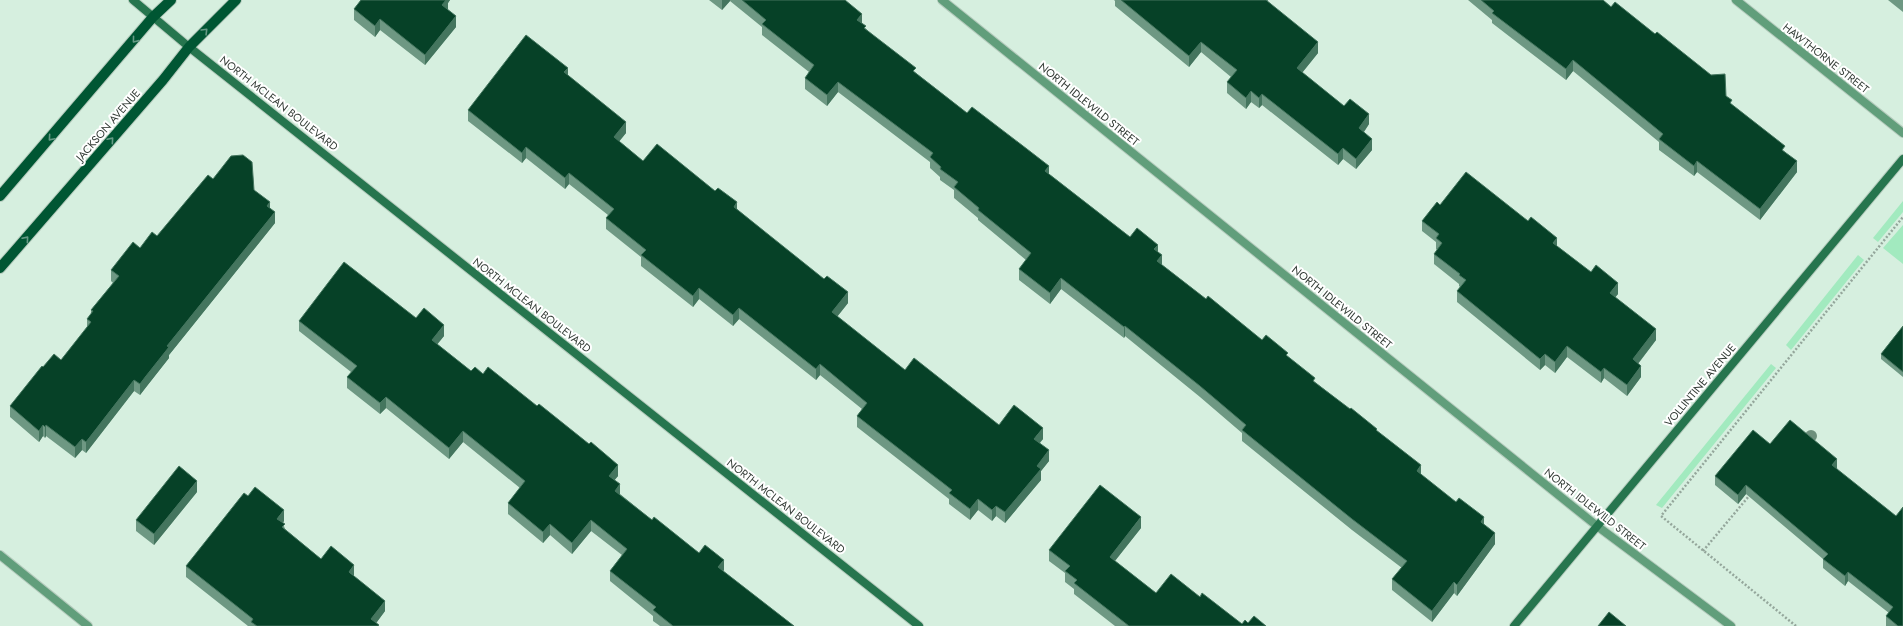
<svg xmlns="http://www.w3.org/2000/svg" width="1903" height="626" viewBox="0 0 1903 626" font-family="Jost,sans-serif">
<style>
.green{fill:#a2eabf}
.lines{fill:none;stroke-linecap:round;stroke-linejoin:round}
.street-casing{stroke:#b5cbbd;stroke-width:10}
.secondary-casing{stroke:#b5cbbd;stroke-width:10}
.primary-casing{stroke:#b5cbbd;stroke-width:12}
.path{stroke:#94a69b;stroke-width:2.5;stroke-dasharray:2 2;stroke-linecap:butt}
.street{stroke:#619e7b;stroke-width:8}
.secondary{stroke:#26754e;stroke-width:8}
.primary{stroke:#005633;stroke-width:10}
.tree{fill:#6e907d}
.wall{fill:#6e9883}
.shaded-wall{fill:#44755e}
.building{fill:#064127;stroke:#44755e}
.oneway{stroke:#669a85}
.labels{text-anchor:middle;dominant-baseline:central;stroke-width:4;stroke-linejoin:round;paint-order:stroke}
.street-label{font-size:11px;fill:#333c36;stroke:#fff}
</style>
<rect width="100%" height="100%" fill="#d6efdf"/>
<g class="green">
<path d="M1903,201V212L1878,242L1873,238Z"/>
<path d="M1903,225V264L1883,248Z"/>
<path d="M1858,255L1864,260L1791,350L1786,345Z"/>
<path d="M1771,364L1776,368L1662,508L1656,505Z"/>
</g>
<g class="lines">
<g class="street-casing">
<g id="street">
<path d="M942,0L1597,526L1731,626"/>
<path d="M1736,0L1903,133"/>
<path d="M0,555L88,626"/>
</g>
</g>
<g class="secondary-casing">
<g id="secondary">
<path d="M133,0L189,47L919,626"/>
<path d="M1514,626L1903,159"/>
</g>
</g>
<g class="primary-casing">
<g id="primary">
<path d="M0,196L153,17L171,0"/>
<path d="M0,268L163,80L189,47L236,0"/>
</g>
</g>
<g class="path">
<path d="M1703,551L1749,496"/>
<path d="M1796,626L1661,516L1903,217"/>
</g>
<use href="#street" class="street"/>
<use href="#secondary" class="secondary"/>
<use href="#primary" class="primary"/>
</g>
<circle class="tree" cx="1811" cy="436" r="6"/>
<g class="wall">
<path d="M361,0H450L448,3V9H447L456,27L425,65L380,30L375,37L354,20V9Z"/>
<path d="M709,0H845L866,29L916,73L967,113L1049,174L1130,237L1158,252L1162,265L1206,299L1262,340L1288,357L1315,382L1377,431L1421,475L1484,525L1495,544L1457,596L1454,593L1432,622L1392,590V579L1402,568L1352,530L1242,441V433L1200,397L1125,336L1124,338L1061,289L1050,304L1019,280V269L1026,260L978,220V218L954,198V190L940,180V177L930,168V162L838,92L827,106L805,89V78L809,72L762,35V27L730,1L722,10Z"/>
<path d="M1114,0H1268V2L1318,53L1302,73L1344,106L1369,124L1364,132L1372,150L1356,169L1343,159L1338,165L1262,105L1259,108L1251,102L1246,109L1227,93V82L1231,77L1201,52L1189,67L1115,6V1Z"/>
<path d="M1468,0H1603L1726,96L1732,105L1785,152L1797,172L1760,220L1697,172L1694,176L1659,150V142L1573,71L1566,80L1492,23V20Z"/>
<path d="M1888,0H1903V12Z"/>
<path d="M568,75L626,133L619,141L643,161L737,209L848,303L837,317L905,370L999,425L1043,439L1040,443L1049,461L1041,471V480L1005,523L996,516L992,521L978,510L970,520L949,504V499L857,427V416L862,409L820,375L816,380L739,319L733,326L699,299L693,307L641,266V257L606,229V218L608,215L569,184L565,189L526,158L522,163L468,121V110Z"/>
<path d="M254,190L270,208L275,223L169,355V358L146,387L140,395L134,391L86,453L82,450L75,458L46,436L45,438L43,436L39,442L10,417V406L43,367L61,360L87,328V319L91,314V310L113,283L111,281V270L140,248L157,236Z"/>
<path d="M1440,205L1557,246L1618,294L1615,297L1656,340L1638,364L1641,377L1627,396L1604,378L1601,383L1567,357L1555,373L1545,365L1540,370L1457,302V291L1460,287L1459,286V284L1434,264V254L1437,250L1436,249V242L1422,231V221Z"/>
<path d="M416,318L444,336L437,344L471,371L483,374L618,476L614,480L620,494L652,520L724,570L723,571L794,626H660L653,621V616L610,581V571L622,555L591,531L572,554L550,535L543,543L508,514V503L520,488L463,442L449,459L386,408L380,414L347,388V377L351,372L299,331V321Z"/>
<path d="M1903,326V377L1881,359V354Z"/>
<path d="M1770,444L1837,468L1903,626H1886V616L1889,613L1848,581L1845,586L1823,568V559L1746,494L1738,504L1715,485V476Z"/>
<path d="M197,492L154,545L136,531V520Z"/>
<path d="M248,496L284,521L283,523L285,529L321,559L354,576L385,611L376,623L379,626H248L186,577V566Z"/>
<path d="M1141,528L1115,561L1156,593L1200,597L1242,624L1248,623L1266,626H1115L1074,594V589L1065,582V573L1049,561V550Z"/>
</g>
<g class="shaded-wall">
<path d="M445,0H450L448,3V9L442,16V5Z"/>
<path d="M722,0H730V1L722,10Z"/>
<path d="M862,14V25L857,20Z"/>
<path d="M456,16V27L425,65V55Z"/>
<path d="M380,19V30L375,37V26Z"/>
<path d="M1201,42V52L1189,67V56Z"/>
<path d="M1318,42V53L1297,79V68Z"/>
<path d="M1573,60V71L1566,80V69Z"/>
<path d="M568,68V79L564,72Z"/>
<path d="M838,82V92L827,106V95Z"/>
<path d="M1251,91V102L1246,109V98Z"/>
<path d="M1262,94V105L1259,108V98Z"/>
<path d="M1369,114V124L1359,139V128Z"/>
<path d="M626,122V133L614,148V137Z"/>
<path d="M1372,139V150L1356,169V159Z"/>
<path d="M526,147V158L522,163V153Z"/>
<path d="M1343,148V159L1338,165V154Z"/>
<path d="M1697,161V172L1694,176V166Z"/>
<path d="M1797,161V172L1760,220V209Z"/>
<path d="M1049,166V177L1045,171Z"/>
<path d="M569,173V184L565,189V178Z"/>
<path d="M270,202V213L267,206Z"/>
<path d="M737,202V213L734,207Z"/>
<path d="M275,212V223L169,355V358L140,395V384L167,346Z"/>
<path d="M1557,238V248L1553,243Z"/>
<path d="M1158,245V255L1154,249Z"/>
<path d="M1162,255V266L1157,261Z"/>
<path d="M1061,278V289L1050,304V293Z"/>
<path d="M1618,283V294L1610,304V293Z"/>
<path d="M699,288V299L693,307V296Z"/>
<path d="M848,292V303L832,323V312Z"/>
<path d="M739,308V319L733,326V315Z"/>
<path d="M444,325V336L432,351V340Z"/>
<path d="M1125,326V336L1124,338V327Z"/>
<path d="M1656,329V340L1633,370V359Z"/>
<path d="M1567,346V357L1555,373V362Z"/>
<path d="M1545,354V365L1540,370V359Z"/>
<path d="M820,364V375L816,380V369Z"/>
<path d="M1641,366V377L1627,396V385Z"/>
<path d="M1604,368V378L1601,383V372Z"/>
<path d="M134,380V391L86,453V442Z"/>
<path d="M386,397V408L380,414V403Z"/>
<path d="M43,425V436L39,442V431Z"/>
<path d="M46,425V436L45,438V427Z"/>
<path d="M1043,428V439L1034,449V439Z"/>
<path d="M463,431V442L449,459V448Z"/>
<path d="M82,439V450L75,458V447Z"/>
<path d="M1049,450V461L1041,471V480L1005,523V512L1037,466Z"/>
<path d="M1837,459V468L1832,474V465Z"/>
<path d="M618,465V476L609,487V476Z"/>
<path d="M1421,465V476L1417,471Z"/>
<path d="M197,481V492L154,545V534Z"/>
<path d="M620,484V495L615,491Z"/>
<path d="M1746,485V494L1738,504V495Z"/>
<path d="M978,499V510L970,520V509Z"/>
<path d="M996,506V516L992,521V510Z"/>
<path d="M284,510V521L277,529V519Z"/>
<path d="M1141,517V528L1110,567V557Z"/>
<path d="M1484,517V528L1481,522Z"/>
<path d="M591,520V531L572,554V543Z"/>
<path d="M550,524V535L543,543V532Z"/>
<path d="M1495,533V544L1457,596V585Z"/>
<path d="M724,560V570L718,578V567Z"/>
<path d="M354,565V576L349,572Z"/>
<path d="M1848,572V581L1845,586V576Z"/>
<path d="M1454,582V593L1432,622V611Z"/>
<path d="M385,601V611L374,626L371,619Z"/>
</g>
<g class="building">
<path d="M361,0H446L442,5L456,16L425,55L380,19L375,26L354,9Z"/>
<path d="M742,0H845L862,14L857,20L866,26L864,28L916,68L913,71L967,113L972,107L1027,149L1049,166L1045,171L1130,237L1137,228L1158,245L1154,249L1162,255L1157,261L1206,299L1208,296L1262,340L1266,335L1288,353L1286,355L1315,378L1313,381L1350,409L1351,408L1377,429L1376,430L1421,465L1417,471L1456,502L1459,498L1484,517L1481,522L1495,533L1457,585L1454,582L1432,611L1392,579L1407,561L1352,519L1242,430L1246,425L1200,386L1125,326L1124,327L1061,278L1050,293L1019,269L1031,253L978,210L979,208L954,187L958,182L940,169L941,167L930,157L933,153L838,82L827,95L805,78L814,65L762,24L766,20Z"/>
<path d="M1121,0H1266L1318,42L1297,68L1344,106L1350,99L1369,114L1359,128L1372,139L1356,159L1343,148L1338,154L1262,94L1259,98L1251,91L1246,98L1227,82L1237,70L1201,42L1189,56Z"/>
<path d="M1481,0H1603L1611,7L1615,2L1655,34L1657,32L1711,75L1725,74L1726,96L1732,100L1730,103L1785,146L1782,150L1797,161L1760,209L1697,161L1694,166L1659,139L1663,134L1573,60L1566,69L1492,13L1494,11Z"/>
<path d="M526,35L568,68L564,72L626,122L614,137L643,161L657,144L715,191L718,188L737,202L734,207L824,279L827,276L848,292L832,312L905,370L914,358L999,425L1014,405L1043,428L1034,439L1049,450L1037,466L1041,469L1005,512L996,506L992,510L978,499L970,509L949,493L952,490L857,416L867,403L820,364L816,369L739,308L733,315L699,288L693,296L641,255L646,250L606,218L614,209L569,173L565,178L526,147L522,153L468,110Z"/>
<path d="M243,155L252,162L254,190L270,202L267,206L275,212L167,346L169,347L146,376L140,384L134,380L86,442L82,439L75,447L46,425L45,427L43,425L39,431L10,406L42,366L43,367L54,354L61,360L91,322L87,319L93,311L91,310L119,276L111,270L133,242L140,248L152,232L157,236L208,175L213,179L231,156Z"/>
<path d="M1466,172L1528,221L1531,217L1557,238L1553,243L1591,272L1596,265L1618,283L1610,293L1656,329L1633,359L1641,366L1627,385L1604,368L1601,372L1567,346L1555,362L1545,354L1540,359L1457,291L1466,280L1459,275L1460,274L1434,254L1442,243L1436,238L1439,234L1422,221L1437,202L1440,205Z"/>
<path d="M344,262L416,318L424,308L444,325L432,340L471,371L475,367L483,374L488,367L537,406L539,404L589,444L591,442L618,465L609,476L620,484L615,491L652,520L654,517L699,553L705,545L724,560L718,567L794,626H673L653,610L656,607L610,571L627,549L591,520L572,543L550,524L543,532L508,503L525,481L463,431L449,448L386,397L380,403L347,377L357,366L299,321Z"/>
<path d="M1903,326V372L1881,354Z"/>
<path d="M1790,420L1837,459L1832,465L1896,516L1903,507V626H1898L1886,616L1893,607L1848,572L1845,576L1823,559L1828,554L1746,485L1738,495L1715,476L1753,430L1770,444Z"/>
<path d="M179,466L197,481L154,534L136,520Z"/>
<path d="M1100,485L1141,517L1110,557L1156,593L1171,574L1200,597L1202,593L1242,624L1245,620L1248,623L1254,616L1266,626H1129L1074,583L1077,580L1065,571L1070,566L1049,550Z"/>
<path d="M255,487L284,510L277,519L285,524L282,527L321,559L331,546L354,565L349,572L385,601L371,619L379,625L378,626H257L251,622L253,619L186,566L244,493L248,496Z"/>
<path d="M1609,612L1626,626H1598Z"/>
</g>
<defs><path id="oneway-chevron" d="M-2-3.5L2.5 0L-2 3.5" fill="none" stroke-width="1.6" stroke-linecap="round" stroke-linejoin="round"/></defs>
<g class="oneway">
<use href="#oneway-chevron" transform="translate(205 31) rotate(-45)"/>
<use href="#oneway-chevron" transform="translate(135 40) rotate(129)"/>
<use href="#oneway-chevron" transform="translate(51 138) rotate(131)"/>
<use href="#oneway-chevron" transform="translate(111 140) rotate(-49)"/>
<use href="#oneway-chevron" transform="translate(26 239) rotate(-49)"/>
</g>
<g class="labels">
<g class="street-label">
<text transform="translate(1826 58) rotate(38)">HAWTHORNE STREET</text>
<text transform="translate(279 103) rotate(38)">NORTH MCLEAN BOULEVARD</text>
<text transform="translate(1089 104) rotate(39)">NORTH IDLEWILD STREET</text>
<text transform="translate(108 125) rotate(-49)">JACKSON AVENUE</text>
<text transform="translate(532 305) rotate(38)">NORTH MCLEAN BOULEVARD</text>
<text transform="translate(1342 307) rotate(39)">NORTH IDLEWILD STREET</text>
<text transform="translate(1700 385) rotate(-50)">VOLLINTINE AVENUE</text>
<text transform="translate(786 506) rotate(38)">NORTH MCLEAN BOULEVARD</text>
<text transform="translate(1595 509) rotate(38)">NORTH IDLEWILD STREET</text>
</g>
</g>
</svg>
